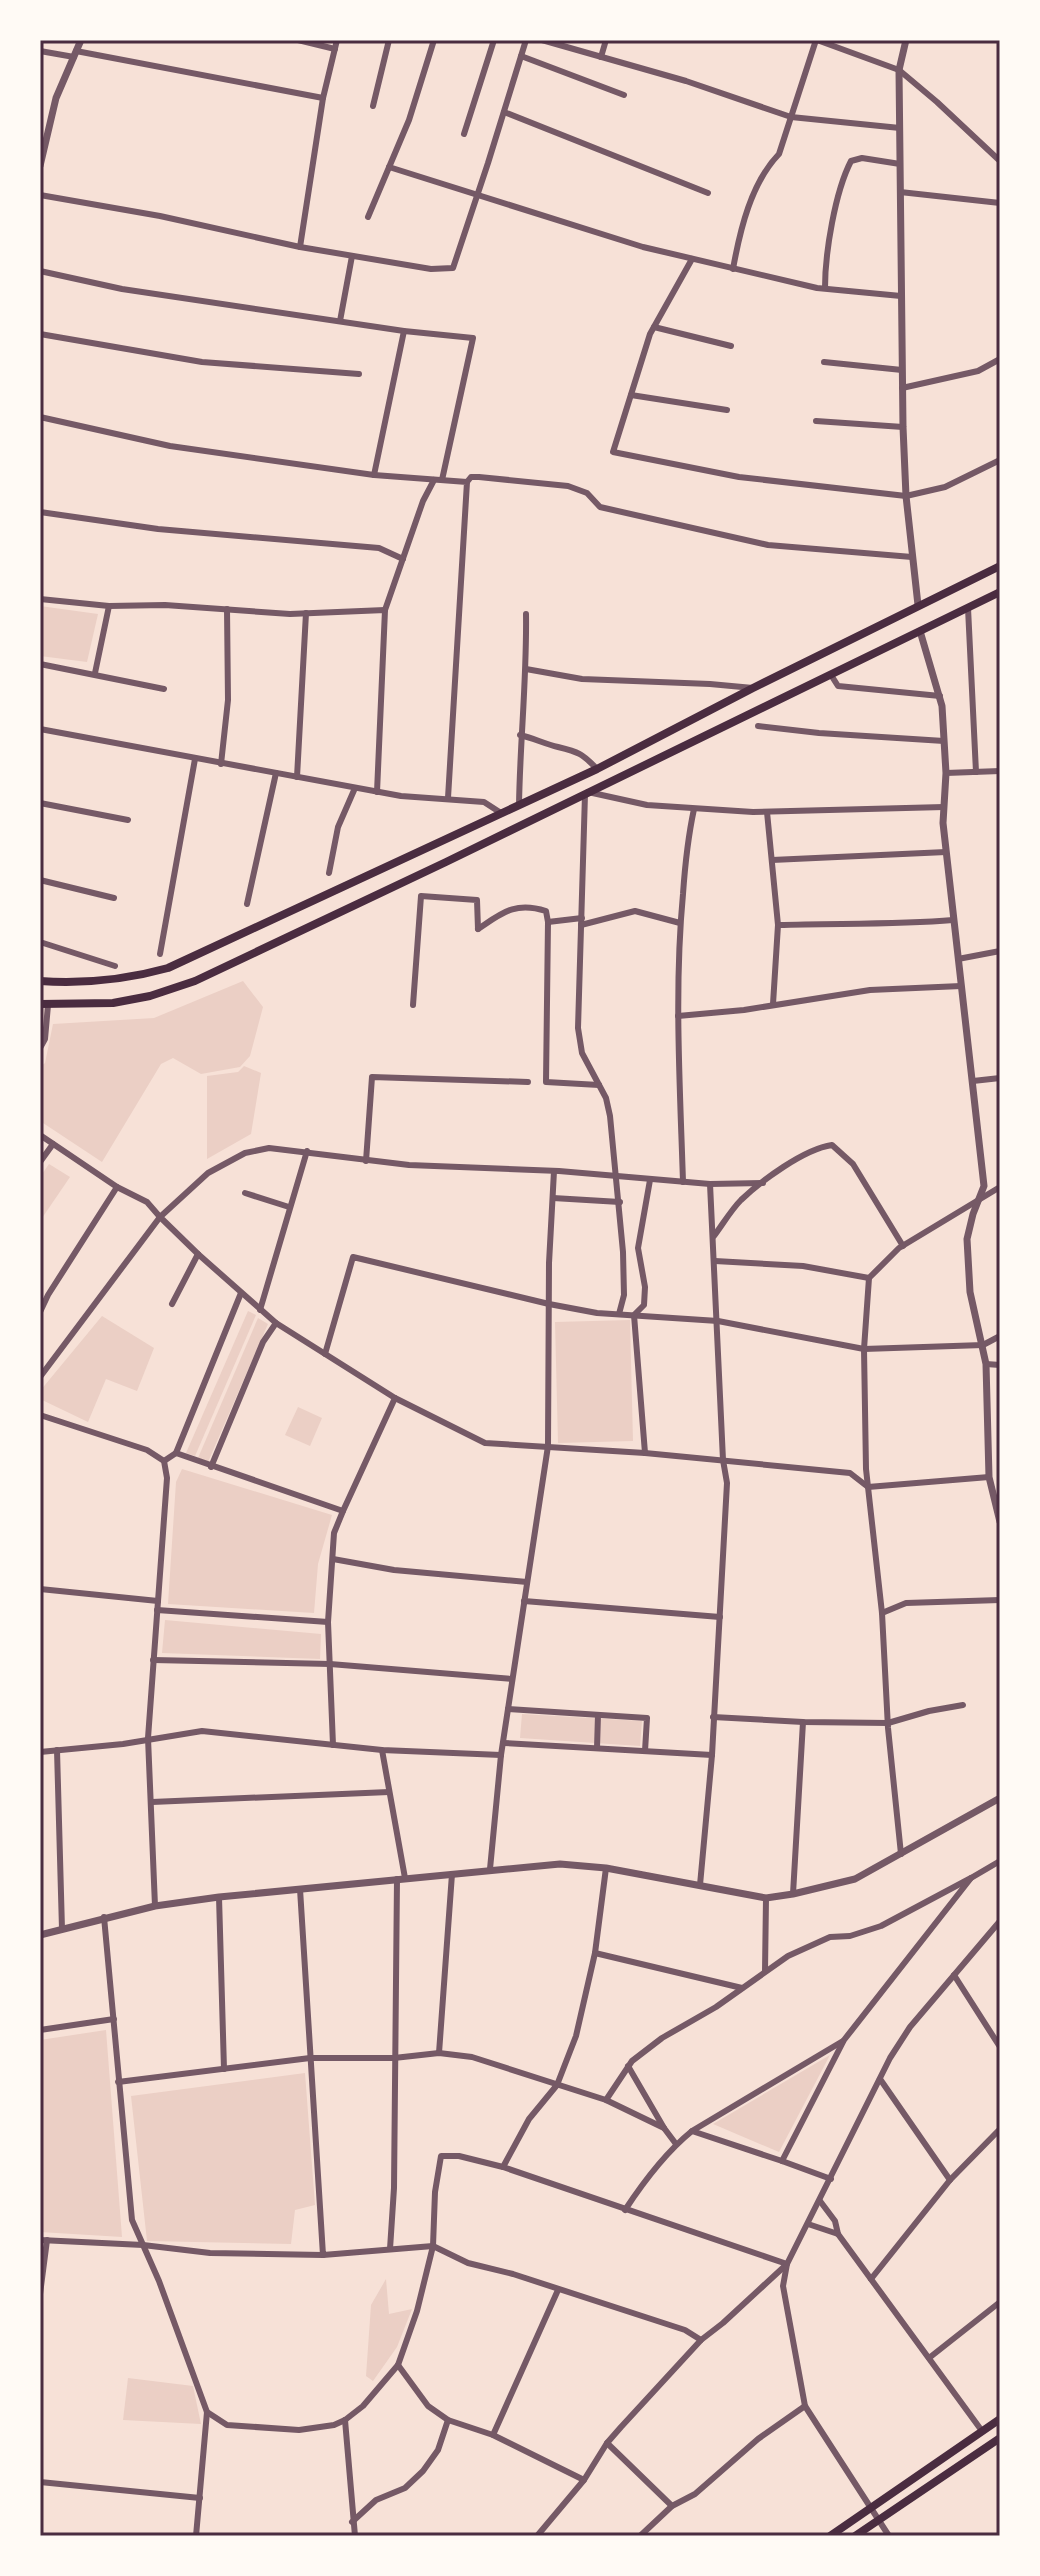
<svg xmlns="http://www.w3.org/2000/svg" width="1040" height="2576" viewBox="0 0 1040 2576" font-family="Georgia,serif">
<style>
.green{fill:#ebcfc5}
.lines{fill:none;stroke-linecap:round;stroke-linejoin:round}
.minor{stroke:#755966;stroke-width:6}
.tertiary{stroke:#755966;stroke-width:7}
.secondary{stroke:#4a2c40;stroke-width:8}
.neatline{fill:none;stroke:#4a2c40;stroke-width:3}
</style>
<rect width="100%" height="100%" fill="#f7e1d7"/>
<g class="green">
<path d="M40,606L98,614L87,662L40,656Z"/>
<path d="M243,981L263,1007L250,1056L240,1067L201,1074L173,1058L161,1064L102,1162L40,1121V1067L45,1063L53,1024L154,1018Z"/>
<path d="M244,1066L261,1073L251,1134L207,1159V1076L238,1072Z"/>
<path d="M49,1164L70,1177L40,1221V1177Z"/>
<path d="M248,1311L256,1315L195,1456L186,1453Z"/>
<path d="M102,1316L154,1348L137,1391L106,1379L88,1422L40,1399V1391Z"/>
<path d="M258,1318L268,1324L208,1462L198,1458Z"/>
<path d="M630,1320L633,1441L558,1443L555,1322Z"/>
<path d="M298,1407L322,1418L310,1446L285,1435Z"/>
<path d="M182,1469L332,1515L318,1564L314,1613L168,1604L176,1482Z"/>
<path d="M165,1620L321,1634L320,1659L162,1653Z"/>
<path d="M522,1714L642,1721L640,1746L520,1738Z"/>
<path d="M106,2030L122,2237L40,2232V2040Z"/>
<path d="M830,2055L779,2152L713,2124Z"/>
<path d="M305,2073L315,2205L295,2210L291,2244L147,2241L131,2096Z"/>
<path d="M386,2279L389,2314L412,2309L397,2347L373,2381L366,2376L371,2305Z"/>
<path d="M128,2378L193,2386L201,2424L123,2420Z"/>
</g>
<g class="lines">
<g class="minor">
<path d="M298,40L335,49"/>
<path d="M542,40L686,81L791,117L900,128"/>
<path d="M817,40L899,70L937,102L1000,161"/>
<path d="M40,51L74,57"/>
<path d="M76,51L323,98"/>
<path d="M521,56L624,95"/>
<path d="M601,57L606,40"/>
<path d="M373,106L389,40"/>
<path d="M504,112L708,193"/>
<path d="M464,134L494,40"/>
<path d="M389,167L643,247L817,288L901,296"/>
<path d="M900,192L1000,203"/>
<path d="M40,195L160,216L300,247L431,269L453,268L488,163L526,40"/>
<path d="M368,217L409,120L434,40"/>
<path d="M300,247L323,98L337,40"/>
<path d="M692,259L650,334L613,452L739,477L906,496L945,487L1000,460"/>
<path d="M733,269C740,230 751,183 779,154L816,40"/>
<path d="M40,271L122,289L404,331L473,338L442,480"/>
<path d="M825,288C825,253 835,192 851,161L862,158L900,164"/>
<path d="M340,321L352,256"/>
<path d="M654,327L731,346"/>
<path d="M40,334L202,362L359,374"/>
<path d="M824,362L902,370"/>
<path d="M902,388L978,371L1000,359"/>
<path d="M631,395L727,410"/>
<path d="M40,417L170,446L374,475L467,482L448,798"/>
<path d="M816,421L903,427"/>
<path d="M374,475L404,331"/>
<path d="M467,482L471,477H479L568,486L587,493L600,507L768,545L912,557"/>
<path d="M40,512L158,529L379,548L403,559"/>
<path d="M40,599L109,606L165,605L290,614L385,610L377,792"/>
<path d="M968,608L976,772"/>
<path d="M385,610L423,501L434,480"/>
<path d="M40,664L164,689"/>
<path d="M526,669L582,679L710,684L753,688"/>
<path d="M95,673L109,606"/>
<path d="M831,675L838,686L940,696"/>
<path d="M758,726L819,733L944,741"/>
<path d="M40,729L401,796L484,802L501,813"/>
<path d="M520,735C533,738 545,744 558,747C578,752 582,753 597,769"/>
<path d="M221,764L228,700L227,609"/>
<path d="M946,773L1000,771"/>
<path d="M297,777L306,613"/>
<path d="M588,792L647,805L753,812L944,807"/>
<path d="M585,794L578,1028L582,1053L606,1098L610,1116L623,1252L624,1295L619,1314"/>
<path d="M40,803L128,820"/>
<path d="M519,805C520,741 527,678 526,614"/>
<path d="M767,812L778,925L773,1004"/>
<path d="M772,860L946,852"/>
<path d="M329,873L338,827L355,788"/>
<path d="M40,880L114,898"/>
<path d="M247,904L276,773"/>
<path d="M582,918L548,922L546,1082L599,1085"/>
<path d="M581,925L635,911L680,923"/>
<path d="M778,925C837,923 895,925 953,920"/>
<path d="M478,929C502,913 515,901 546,911L548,922"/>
<path d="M40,942L115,966"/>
<path d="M160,954L195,759"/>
<path d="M958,959L1000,951"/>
<path d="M413,1005L421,896L477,900L478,929"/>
<path d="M678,1016L744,1010L870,990L961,986"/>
<path d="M40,1048L45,1039L48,1005"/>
<path d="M973,1081L1000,1078"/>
<path d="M40,1135L117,1187L147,1202L160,1217L40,1377"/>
<path d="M366,1161L372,1077L528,1082"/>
<path d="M40,1162L53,1144"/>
<path d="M683,1182C680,1086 674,990 683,894C685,865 688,837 694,809"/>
<path d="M763,1183L710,1184L559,1171L409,1165L269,1148L245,1153L208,1173L160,1217L198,1254L276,1323L395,1398L485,1443L645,1453L850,1473L868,1487L989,1477"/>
<path d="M245,1193L289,1207"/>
<path d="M553,1198L620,1202"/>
<path d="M714,1236C723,1224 731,1210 741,1200C761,1181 804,1149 832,1145L853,1164L903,1246"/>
<path d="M715,1261L803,1266L869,1278"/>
<path d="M172,1304L198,1254"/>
<path d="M260,1310L307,1151"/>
<path d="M40,1312L48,1295L117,1187"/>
<path d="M325,1354L353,1257L549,1304L597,1313L718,1321L864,1349L983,1345L1000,1336"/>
<path d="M986,1364L1000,1365"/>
<path d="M40,1415L147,1450L164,1461L167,1478L148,1738L155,1906"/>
<path d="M176,1453L241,1293"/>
<path d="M645,1453L634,1315L644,1305L645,1287L638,1248L650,1180"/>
<path d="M164,1461L176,1453L343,1511L395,1398"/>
<path d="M211,1467L263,1342L276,1323"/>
<path d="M333,1559L394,1570L527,1582"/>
<path d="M40,1589L158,1601"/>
<path d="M524,1601L720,1617"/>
<path d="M157,1610L328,1622"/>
<path d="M882,1613L906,1603L1000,1600"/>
<path d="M153,1660L330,1664L512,1679"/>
<path d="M508,1709L647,1718L645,1751"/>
<path d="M713,1717L803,1722L888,1723L929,1711L963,1705"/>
<path d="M504,1743L712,1755"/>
<path d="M333,1745L328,1622L334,1533L343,1511"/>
<path d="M597,1748L598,1715"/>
<path d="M57,1750L62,1929"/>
<path d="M382,1750L405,1878"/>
<path d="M40,1752L123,1744L202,1731L382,1750L501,1755"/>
<path d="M152,1802L389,1792"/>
<path d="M901,1854L888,1728L882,1613L866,1469L864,1349L869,1278L899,1248L1000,1187"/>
<path d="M490,1869L501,1755L548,1446L549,1263L554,1171"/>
<path d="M700,1885L712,1755L727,1483L723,1460L710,1184"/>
<path d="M300,1889L323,2255L433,2246L468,2263L513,2274L685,2330L701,2340"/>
<path d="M793,1894L803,1722"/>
<path d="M219,1897L224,2069"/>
<path d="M104,1917L132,2220L159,2281L207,2412L196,2536"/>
<path d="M595,1953L742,1988"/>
<path d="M765,1971L766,1898"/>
<path d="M954,1975L1000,2047"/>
<path d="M40,2030L114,2019"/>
<path d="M439,2053L452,1874"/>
<path d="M628,2066L664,2128"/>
<path d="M880,2079L950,2180"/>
<path d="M118,2082L310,2058H394L439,2053L472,2057L606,2100L664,2128L676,2144"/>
<path d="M606,2100L632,2061L662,2038L716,2007L788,1956L830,1937L850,1936L881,1926L971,1878"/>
<path d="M692,2131L843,2041"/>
<path d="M782,2161L844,2040L971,1878L1000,1861"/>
<path d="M503,2167L787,2264L723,2323L701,2340L621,2427L607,2443L584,2480L537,2536"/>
<path d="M820,2201L835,2221L838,2234"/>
<path d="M625,2210C644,2181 665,2153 692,2131L782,2161L831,2179"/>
<path d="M808,2224L838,2234L982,2431"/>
<path d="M40,2240L143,2245L210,2253L323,2255"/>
<path d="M390,2249L394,2188L397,1879"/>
<path d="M871,2279L950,2180L1000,2129"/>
<path d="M40,2294L47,2240"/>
<path d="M929,2358L1000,2302"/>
<path d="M398,2365L428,2406L448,2420L493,2435L584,2480"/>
<path d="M207,2412L227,2425L299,2430L334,2425L345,2420L363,2406L398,2365L417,2311L433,2246L435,2192L441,2156H459L503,2167L529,2119L557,2085L576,2036L595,1953L606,1868"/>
<path d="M345,2420L355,2536"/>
<path d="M493,2435L558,2290"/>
<path d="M607,2443L672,2506"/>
<path d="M40,2482L200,2498"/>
<path d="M352,2522L376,2500L405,2488L423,2471L438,2450L448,2420"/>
<path d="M640,2536L672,2506L695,2494L758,2439L805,2406"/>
<path d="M889,2536L805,2406L783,2286L787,2264L890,2058L910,2027L1000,1921"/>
</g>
<g class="tertiary">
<path d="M906,40L899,70L903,427L906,496L918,605"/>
<path d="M40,166L56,98L81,40"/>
<path d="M920,631L942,706L946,773L943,823L984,1186L973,1214L967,1239L970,1292L986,1364L989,1477L1000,1522"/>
<path d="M40,1935L155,1906L219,1897L560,1864L606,1868L766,1898L793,1894L855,1879L1000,1798"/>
</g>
<g class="secondary">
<path d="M40,981C85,984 125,980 168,968L597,769L753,688L1000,566"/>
<path d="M40,1004L113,1003L150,996L195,981L446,862L1000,592"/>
<path d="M830,2536L1000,2419"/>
<path d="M855,2536L1000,2438"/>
</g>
</g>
<rect width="1040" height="2576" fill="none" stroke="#fffaf5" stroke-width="84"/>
<rect x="42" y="42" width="956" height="2492" class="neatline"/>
</svg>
